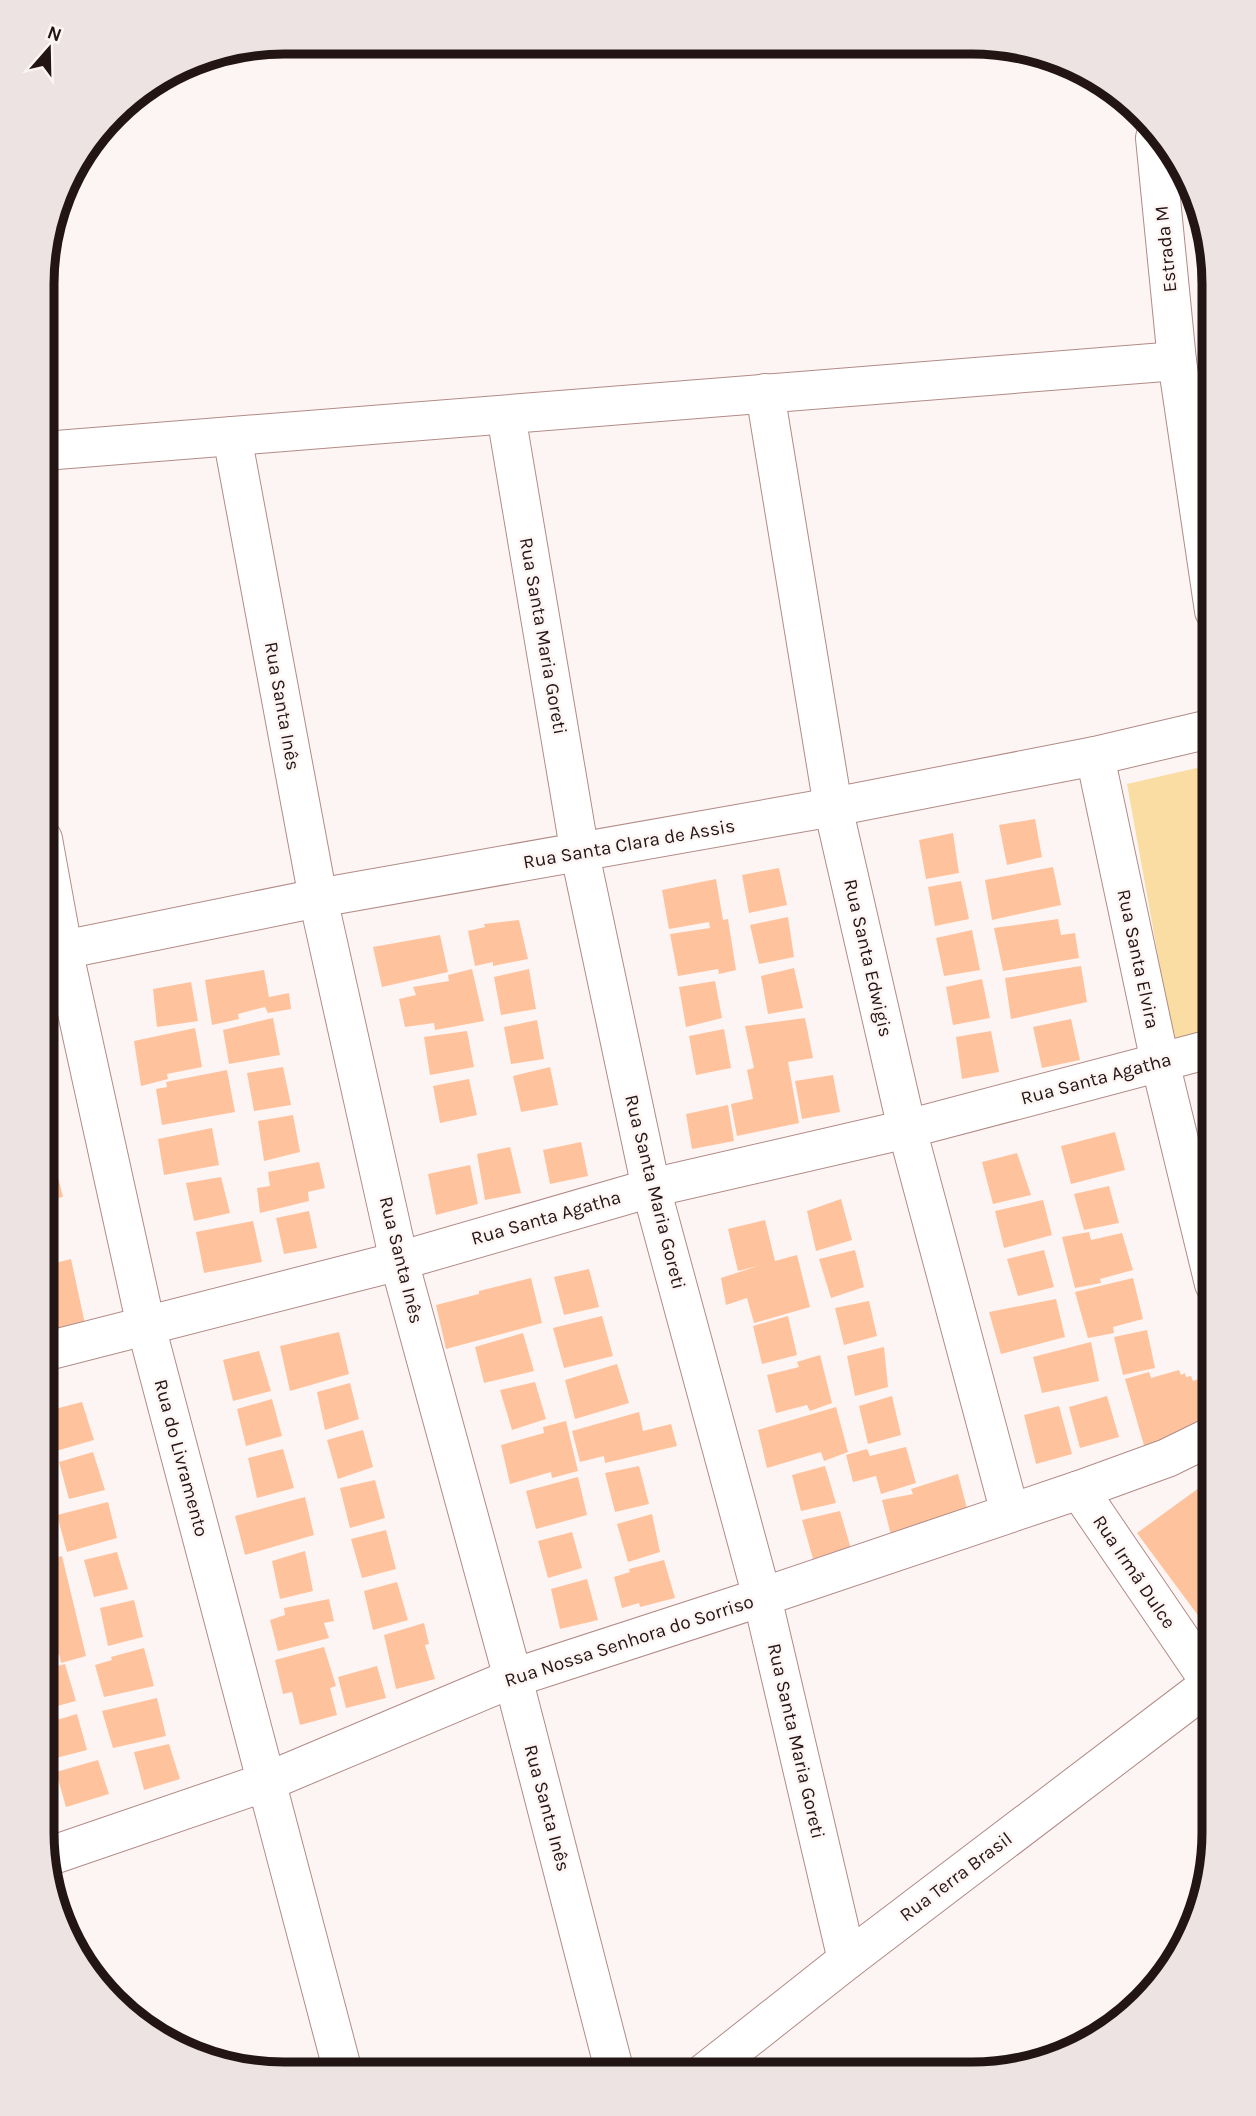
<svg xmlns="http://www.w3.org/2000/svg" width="1256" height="2116" viewBox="0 0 1256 2116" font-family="Karla,sans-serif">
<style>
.green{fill:#fadda3}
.building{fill:#fec39d}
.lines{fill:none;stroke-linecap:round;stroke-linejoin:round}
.minor-casing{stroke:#b18b87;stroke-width:40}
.minor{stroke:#fff;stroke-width:38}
.labels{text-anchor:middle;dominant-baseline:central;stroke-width:5;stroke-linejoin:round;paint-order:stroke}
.street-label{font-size:19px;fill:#231513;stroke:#fdf5f4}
.rim{fill:none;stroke:#231513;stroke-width:9}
</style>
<rect width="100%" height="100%" fill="#fdf5f4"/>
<path class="green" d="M1214,764V1029L1173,1039L1127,784Z"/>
<g class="building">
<path d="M1035,819L1042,857L1007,865L999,825Z"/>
<path d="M953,833L959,873L926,879L919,840Z"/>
<path d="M1053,867L1061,905L992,920L985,880Z"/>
<path d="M779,868L787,905L749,913L742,875Z"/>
<path d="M716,879L723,920L728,919L736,970L719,974L718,969L678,976L670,934L710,928L709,922L669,929L662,890Z"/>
<path d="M961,881L969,919L935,926L928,887Z"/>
<path d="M788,917L794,957L759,964L750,925Z"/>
<path d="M1058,919L1061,935L1075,933L1079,958L1003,971L994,928Z"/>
<path d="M519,920L528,959L493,966V962L475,966L468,931L485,927L484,924Z"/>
<path d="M972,930L980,970L944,976L936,938Z"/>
<path d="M440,935L448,972L382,987L373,947Z"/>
<path d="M1081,966L1087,1002L1011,1019L1005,978Z"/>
<path d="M794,968L803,1008L768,1014L761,976Z"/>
<path d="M472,969L484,1021L435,1030L434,1023L405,1027L399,999L416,995L413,987L449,981L448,975Z"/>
<path d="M529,969L536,1009L501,1015L494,977Z"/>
<path d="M264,970L269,997L289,993L291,1009L268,1013L265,1007L238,1014L239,1019L212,1025L205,980Z"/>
<path d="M982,979L990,1018L953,1025L946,987Z"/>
<path d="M715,981L722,1018L686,1027L679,987Z"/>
<path d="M191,982L198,1021L157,1027L153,989Z"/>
<path d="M273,1018L280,1055L229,1064L223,1030Z"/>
<path d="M805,1018L813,1058L788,1062L799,1123L737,1136L731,1104L753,1099L747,1070L754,1068L745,1026Z"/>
<path d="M1071,1019L1080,1060L1042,1068L1033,1027Z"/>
<path d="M537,1020L544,1059L511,1064L504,1027Z"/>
<path d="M195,1028L202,1067L167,1074L168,1079L141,1086L134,1041Z"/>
<path d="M724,1029L731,1068L696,1075L689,1036Z"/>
<path d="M467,1031L474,1067L430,1075L424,1037Z"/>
<path d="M991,1031L999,1072L962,1079L956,1037Z"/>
<path d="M283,1067L291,1105L254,1111L247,1073Z"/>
<path d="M550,1067L558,1105L521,1112L513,1076Z"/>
<path d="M227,1070L235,1112L162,1125L156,1089L167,1087L166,1082Z"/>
<path d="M833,1075L840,1112L802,1119L795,1081Z"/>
<path d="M469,1079L477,1115L440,1123L433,1086Z"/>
<path d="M728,1105L734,1141L692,1149L686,1114Z"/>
<path d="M293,1115L300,1152L264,1161L258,1121Z"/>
<path d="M212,1128L219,1165L164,1175L158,1139Z"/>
<path d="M1115,1132L1125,1170L1071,1184L1061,1146Z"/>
<path d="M581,1142L588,1176L550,1184L543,1150Z"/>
<path d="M510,1147L521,1193L485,1200L477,1154Z"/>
<path d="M1017,1153L1031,1195L993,1204L982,1162Z"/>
<path d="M54,1161L63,1197L43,1201V1163Z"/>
<path d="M319,1162L325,1188L308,1192L309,1201L260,1213L257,1188L270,1186L268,1172Z"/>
<path d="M470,1165L478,1204L436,1215L428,1174Z"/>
<path d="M221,1177L230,1213L194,1221L186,1183Z"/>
<path d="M1109,1186L1119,1223L1084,1230L1074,1194Z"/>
<path d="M841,1199L852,1240L816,1251L807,1211Z"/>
<path d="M1043,1200L1052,1235L1004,1248L995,1211Z"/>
<path d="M309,1211L317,1248L284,1254L276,1218Z"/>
<path d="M43,1215H45L53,1251L43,1253Z"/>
<path d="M765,1220L775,1261L797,1255L810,1307L754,1323L747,1298L726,1305L721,1278L758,1266L738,1271L728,1229Z"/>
<path d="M253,1221L262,1262L204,1273L196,1232Z"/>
<path d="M1089,1232L1091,1240L1122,1233L1133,1270L1100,1279L1101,1283L1075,1288L1062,1237Z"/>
<path d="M855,1250L864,1287L831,1298L819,1259Z"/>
<path d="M1044,1250L1054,1287L1018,1296L1007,1259Z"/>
<path d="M71,1259L85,1324L43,1333V1266Z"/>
<path d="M589,1269L599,1307L564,1315L554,1277Z"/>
<path d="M531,1278L542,1323L446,1349L436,1305L479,1294V1291Z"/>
<path d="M1133,1278L1143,1319L1113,1327L1114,1333L1088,1338L1075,1292Z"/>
<path d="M1056,1299L1065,1337L1001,1354L989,1312Z"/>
<path d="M869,1301L877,1336L844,1345L835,1308Z"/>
<path d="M602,1316L613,1356L564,1368L553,1328Z"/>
<path d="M788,1316L797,1355L762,1364L753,1326Z"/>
<path d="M1147,1330L1155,1368L1123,1375L1114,1337Z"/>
<path d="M339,1332L349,1374L290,1391L280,1346Z"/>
<path d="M523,1333L534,1371L484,1383L475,1347Z"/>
<path d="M1091,1342L1099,1381L1042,1393L1033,1357Z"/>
<path d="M884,1347L888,1387L855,1396L847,1356Z"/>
<path d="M259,1351L271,1391L233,1401L223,1360Z"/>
<path d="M820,1355L832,1403L810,1411L807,1405L776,1413L767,1375L799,1367L797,1362Z"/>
<path d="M617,1364L629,1403L575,1419L565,1380Z"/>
<path d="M1179,1370L1181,1375L1185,1373L1186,1377L1191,1376L1193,1381L1201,1378L1212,1410L1202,1420L1145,1449L1125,1379L1149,1372L1151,1378Z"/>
<path d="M535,1382L546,1419L512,1430L500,1390Z"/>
<path d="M350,1383L359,1419L325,1430L317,1392Z"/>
<path d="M892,1396L901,1435L868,1444L859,1406Z"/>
<path d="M1107,1396L1119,1437L1080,1448L1069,1407Z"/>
<path d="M272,1399L282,1436L246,1446L237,1409Z"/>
<path d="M82,1402L94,1440L56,1451L47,1411Z"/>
<path d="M1059,1406L1072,1454L1036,1464L1024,1415Z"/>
<path d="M836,1407L848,1452L824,1461L821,1452L767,1468L758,1430Z"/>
<path d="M639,1412L643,1431L671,1424L677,1446L605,1463L604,1456L580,1462L572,1431Z"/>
<path d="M566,1421L578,1471L552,1478L551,1472L510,1484L501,1445L544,1433L543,1427Z"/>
<path d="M363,1430L373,1467L338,1479L327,1440Z"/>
<path d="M906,1447L916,1483L881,1494L876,1476L853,1482L846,1455L867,1449L870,1456Z"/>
<path d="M283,1449L294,1488L257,1498L248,1458Z"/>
<path d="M93,1452L105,1490L69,1499L59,1462Z"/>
<path d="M639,1466L649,1504L615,1512L605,1473Z"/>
<path d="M825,1466L836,1503L801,1511L792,1475Z"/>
<path d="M958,1474L970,1520L892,1539L882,1500L913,1494L911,1489Z"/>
<path d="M578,1477L587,1515L536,1529L526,1491Z"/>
<path d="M1214,1477V1637L1137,1533Z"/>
<path d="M375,1480L385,1518L350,1528L340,1488Z"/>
<path d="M305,1497L314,1535L245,1555L235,1516Z"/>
<path d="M108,1502L117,1538L67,1552L57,1515Z"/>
<path d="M840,1511L851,1549L813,1559L802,1520Z"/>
<path d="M652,1514L660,1552L628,1562L617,1524Z"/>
<path d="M386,1530L396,1569L362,1578L351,1539Z"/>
<path d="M572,1532L582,1568L548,1578L538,1541Z"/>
<path d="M305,1551L313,1591L280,1599L272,1561Z"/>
<path d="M117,1552L128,1589L94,1597L84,1560Z"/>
<path d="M62,1556L86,1656L61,1663L59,1654L42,1658V1618L50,1616L48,1606L42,1608V1561Z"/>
<path d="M664,1560L675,1598L640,1607L639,1603L622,1608L614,1577L630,1572L629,1569Z"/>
<path d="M587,1579L598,1620L560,1629L551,1589Z"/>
<path d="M397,1582L408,1620L373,1630L364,1591Z"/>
<path d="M329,1599L334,1621L324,1623L329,1638L278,1651L270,1620L285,1615L284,1608Z"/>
<path d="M134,1600L143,1637L108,1646L100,1608Z"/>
<path d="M424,1623L429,1644L425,1645L435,1679L396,1689L384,1635Z"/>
<path d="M324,1647L336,1686L330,1688L337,1715L300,1725L292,1692L283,1694L275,1660Z"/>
<path d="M144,1648L154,1686L104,1697L95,1665L112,1660L111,1657Z"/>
<path d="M65,1664L76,1701L42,1710V1670Z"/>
<path d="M377,1666L386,1698L346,1708L338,1677Z"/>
<path d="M157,1698L166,1736L113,1748L102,1711Z"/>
<path d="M77,1714L87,1750L52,1759L43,1724Z"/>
<path d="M169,1744L180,1779L144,1790L134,1752Z"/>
<path d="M98,1760L109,1794L66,1807L56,1772Z"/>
</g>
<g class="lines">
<g class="minor-casing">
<g id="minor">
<path d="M1155,138L1177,361L1214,611"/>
<path d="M765,393L833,807L907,1129L1010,1513"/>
<path d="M506,415L580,854L651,1188L762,1597L847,1960"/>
<path d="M232,436L318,898L399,1261L513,1678L615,2073"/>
<path d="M44,451L1177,361"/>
<path d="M1095,756L1160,1062L1214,1284"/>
<path d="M43,839L63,949L146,1326L343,2072"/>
<path d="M43,954L318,898L833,807L1095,756L1214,728"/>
<path d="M43,1352L399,1261L651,1188L907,1129L1214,1048"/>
<path d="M1079,1490L1214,1688"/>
<path d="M47,1857L266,1782L513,1678L762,1597L1079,1490L1167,1458L1214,1435"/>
<path d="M704,2073L847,1960L1210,1684"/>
</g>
</g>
<use href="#minor" class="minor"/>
</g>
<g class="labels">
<g class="street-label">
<text transform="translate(1166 249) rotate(-96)">Estrada M</text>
<text transform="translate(543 636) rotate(80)">Rua Santa Maria Goreti</text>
<text transform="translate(282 706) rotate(80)">Rua Santa Inês</text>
<text transform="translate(629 844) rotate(-10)">Rua Santa Clara de Assis</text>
<text transform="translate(868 958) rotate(77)">Rua Santa Edwigis</text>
<text transform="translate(1138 959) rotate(78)">Rua Santa Elvira</text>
<text transform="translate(1096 1079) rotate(-15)">Rua Santa Agatha</text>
<text transform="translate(655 1192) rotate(76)">Rua Santa Maria Goreti</text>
<text transform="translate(546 1218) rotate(-16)">Rua Santa Agatha</text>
<text transform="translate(401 1260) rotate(76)">Rua Santa Inês</text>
<text transform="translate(181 1458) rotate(75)">Rua do Livramento</text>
<text transform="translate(1134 1572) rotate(56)">Rua Irmã Dulce</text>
<text transform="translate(629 1641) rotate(-18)">Rua Nossa Senhora do Sorriso</text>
<text transform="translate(796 1741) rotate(77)">Rua Santa Maria Goreti</text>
<text transform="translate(547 1808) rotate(75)">Rua Santa Inês</text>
<text transform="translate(956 1877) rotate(-37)">Rua Terra Brasil</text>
</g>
</g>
<path d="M0 0H1256V2116H0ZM284 54H972A230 230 0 0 1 1202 284V1832A230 230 0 0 1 972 2062H284A230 230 0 0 1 54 1832V284A230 230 0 0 1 284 54Z" fill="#ece3e2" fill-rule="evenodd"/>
<path class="rim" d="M284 54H972A230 230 0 0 1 1202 284V1832A230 230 0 0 1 972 2062H284A230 230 0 0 1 54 1832V284A230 230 0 0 1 284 54Z"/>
<g transform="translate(49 49) rotate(20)" stroke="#fdf5f4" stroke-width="5" paint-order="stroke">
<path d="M0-5L12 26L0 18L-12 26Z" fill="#231513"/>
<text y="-10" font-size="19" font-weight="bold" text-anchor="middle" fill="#231513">N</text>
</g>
</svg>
